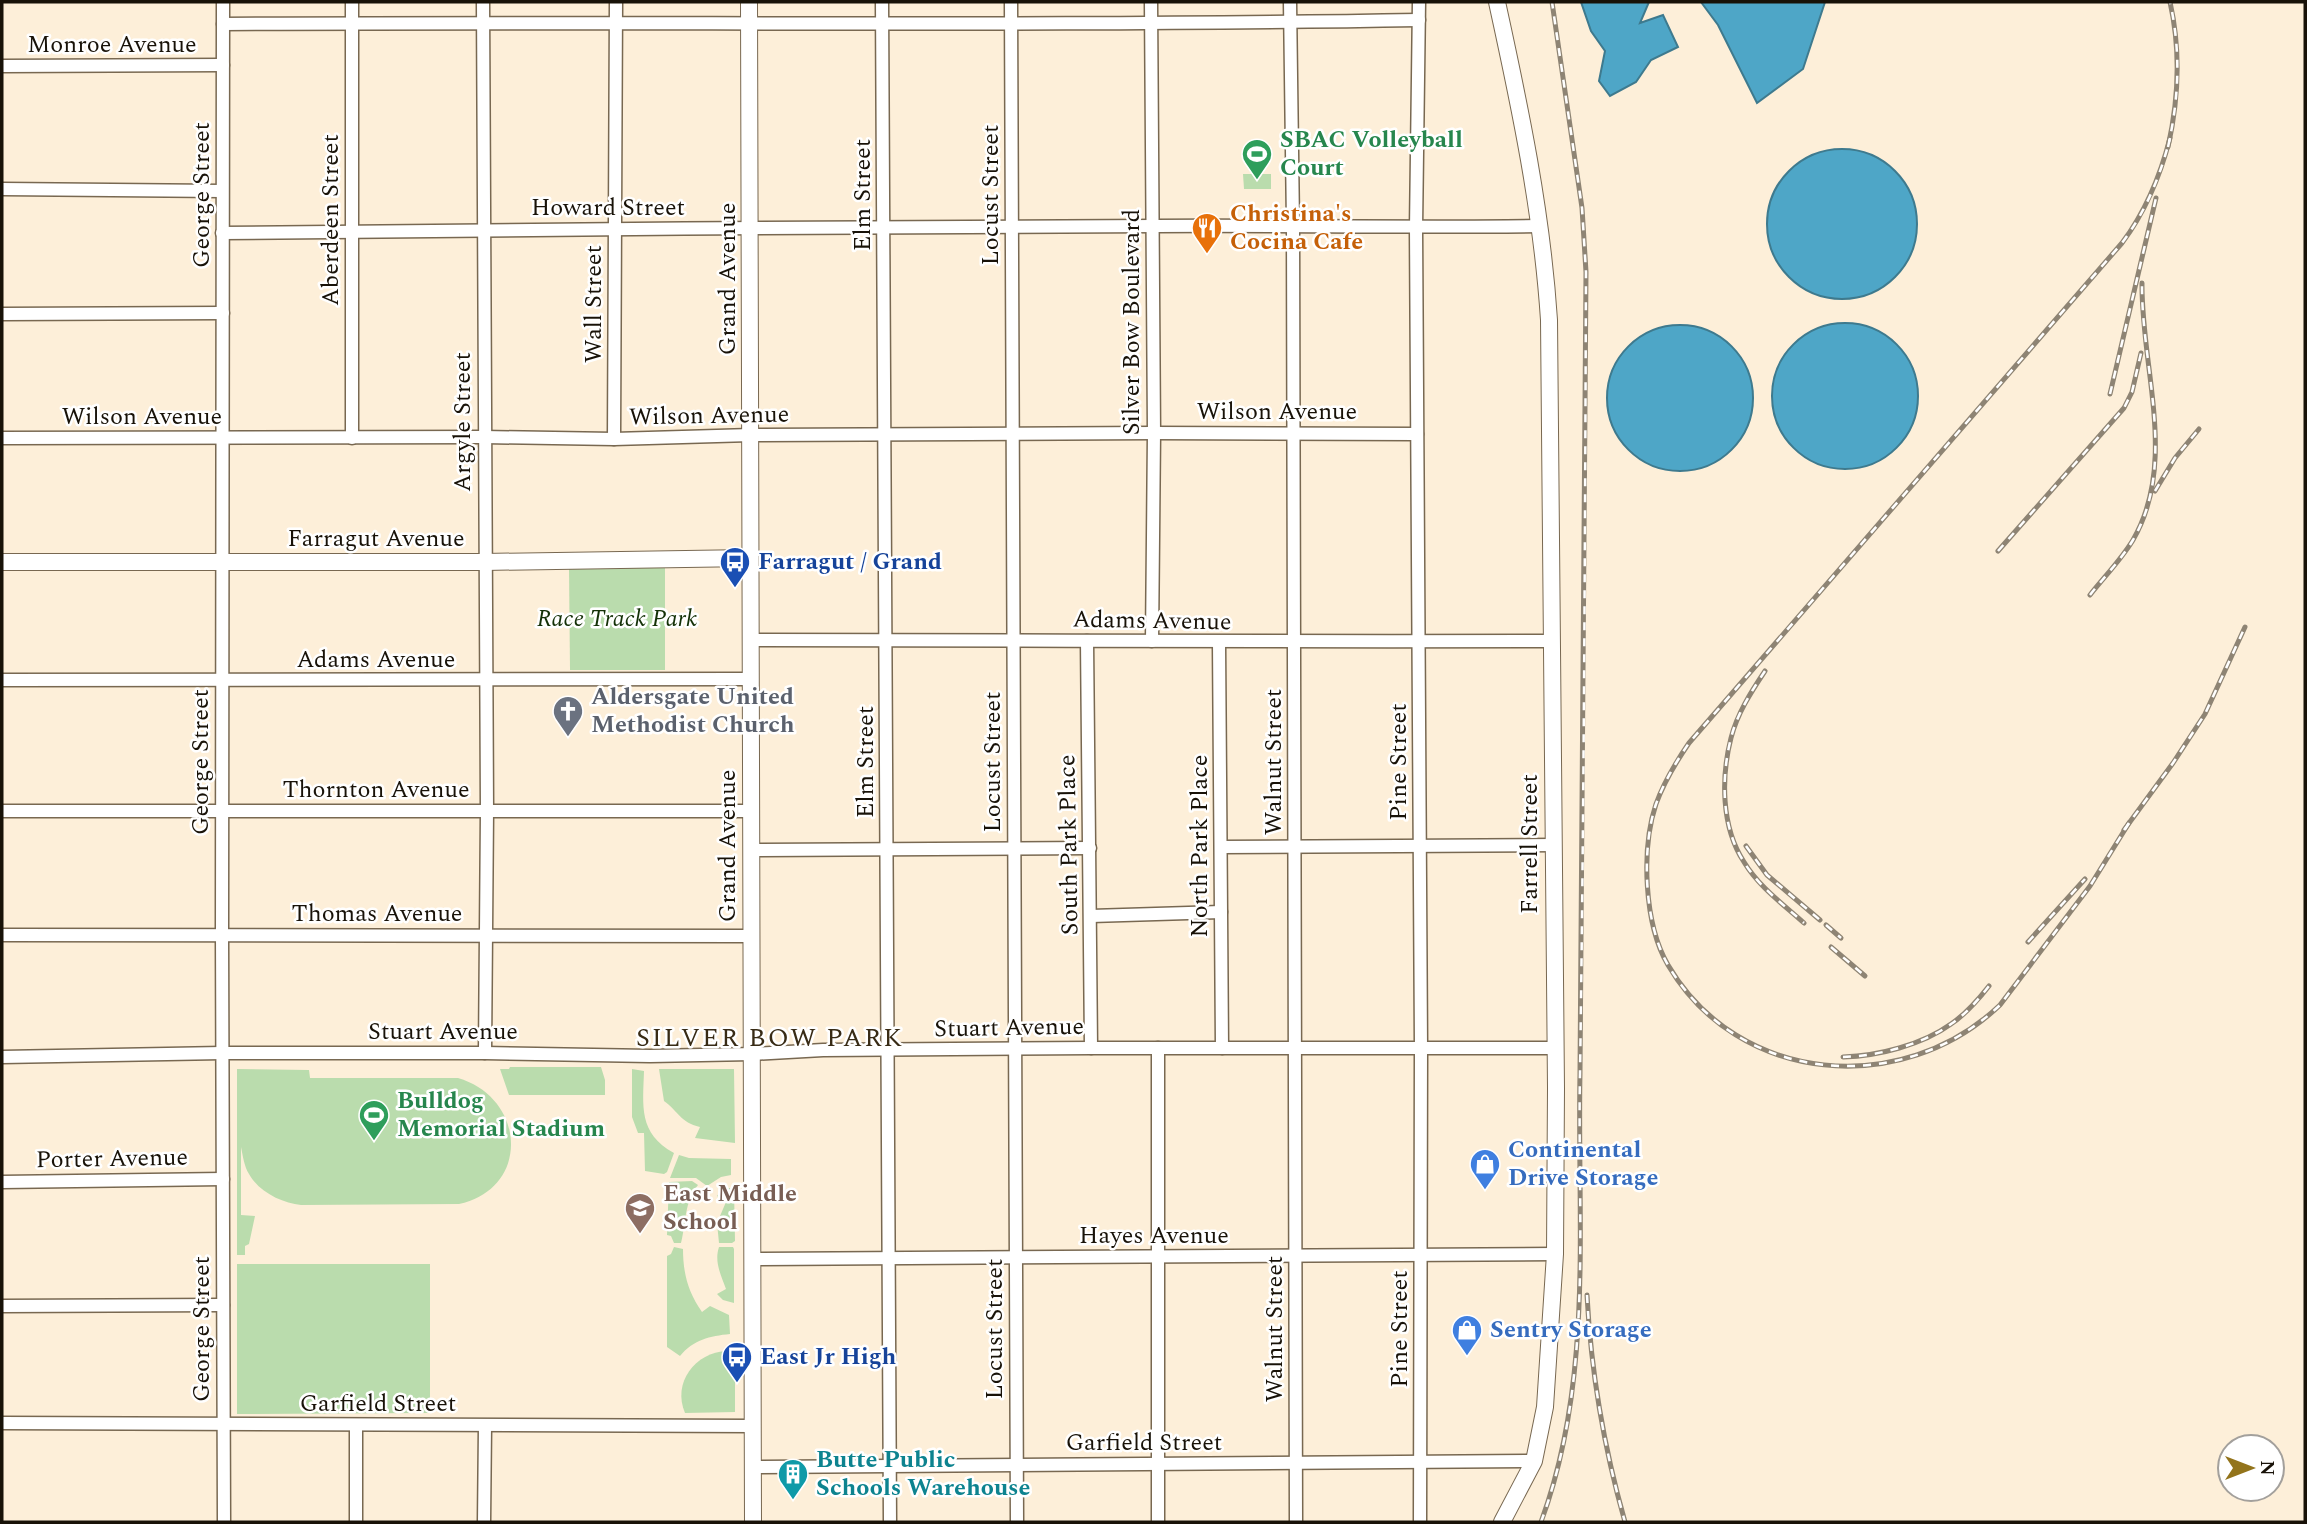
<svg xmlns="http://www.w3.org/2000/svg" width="2307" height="1524" viewBox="0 0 2307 1524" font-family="Spectral,serif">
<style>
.green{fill:#badcad}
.water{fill:#4ea6c7;stroke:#3e7a8e;stroke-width:2}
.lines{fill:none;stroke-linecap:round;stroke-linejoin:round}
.street-casing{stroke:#786851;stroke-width:15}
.secondary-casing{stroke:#786851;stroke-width:18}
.street{stroke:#fff;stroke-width:12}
.secondary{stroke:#fff;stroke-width:16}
.rail-casing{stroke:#8e8474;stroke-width:5}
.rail{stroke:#fff;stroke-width:2.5;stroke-dasharray:8;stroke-linecap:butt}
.labels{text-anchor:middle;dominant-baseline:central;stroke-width:5;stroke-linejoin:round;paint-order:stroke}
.street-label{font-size:24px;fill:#181208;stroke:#fff}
.leisure-label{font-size:24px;font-weight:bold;fill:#27864d;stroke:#fff;text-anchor:start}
.food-label{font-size:24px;font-weight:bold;fill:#c56008;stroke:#fff;text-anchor:start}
.transit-label{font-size:24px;font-weight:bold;fill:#164399;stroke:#fff;text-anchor:start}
.park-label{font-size:24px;font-style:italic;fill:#143107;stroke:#fff}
.worship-label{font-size:24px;font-weight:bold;fill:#5b616d;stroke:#fff;text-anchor:start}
.shop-label{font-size:24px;font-weight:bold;fill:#366cbe;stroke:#fff;text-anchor:start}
.education-label{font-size:24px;font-weight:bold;fill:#785e54;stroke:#fff;text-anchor:start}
.culture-label{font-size:24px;font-weight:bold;fill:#0d838f;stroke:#fff;text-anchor:start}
.neighbourhood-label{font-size:26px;letter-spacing:2px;fill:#382b15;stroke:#fff}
</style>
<rect width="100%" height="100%" fill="#fdefd9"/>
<g class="green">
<path d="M1243,174H1271V189H1244Z"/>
<path d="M569,568H665V670H570Z"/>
<path d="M510,1067H601L605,1080V1095H509L500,1069H509Z"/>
<path d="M237,1069L309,1070L310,1078H458C526,1098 531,1188 459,1204L301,1205C282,1203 259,1192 249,1174C244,1166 243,1156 241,1147V1215L255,1216L249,1244L245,1246V1255H237Z"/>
<path d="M632,1069L644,1071C643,1106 638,1133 674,1153L667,1172L664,1174L645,1171L644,1133H638L632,1117Z"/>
<path d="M659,1069H734L735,1143L695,1138L700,1127C680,1122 679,1112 664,1101Z"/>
<path d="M679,1155L689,1158L731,1159V1175L721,1177L707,1186L696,1178H670Z"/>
<path d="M669,1182L692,1181L698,1185C684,1202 686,1224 681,1243H674L671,1236L667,1235Z"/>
<path d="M727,1188H734L735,1241L732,1243H719L717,1223L726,1202L717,1196L720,1192Z"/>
<path d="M674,1247L683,1249C683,1273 688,1292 702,1312L710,1306L729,1315L730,1334C710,1336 693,1340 680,1356L667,1347V1256L671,1254Z"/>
<path d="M719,1247H733L734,1249V1303L723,1300L717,1294L726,1289C721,1275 714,1262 719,1247Z"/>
<path d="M237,1264H430V1413L237,1414Z"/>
<path d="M727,1351L735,1354V1412L685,1413C672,1383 695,1352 727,1351Z"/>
</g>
<g class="water">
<path d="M1581,2H1649L1640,23L1663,15L1678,47L1651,60L1636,82L1610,96L1599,81L1605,51L1591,31Z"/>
<path d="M1701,2H1825L1803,69L1757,103L1718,25Z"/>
<circle cx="1842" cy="224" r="75"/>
<circle cx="1845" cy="396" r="73"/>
<circle cx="1680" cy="398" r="73"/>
</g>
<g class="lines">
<g class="street-casing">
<g id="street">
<path d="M223,2L222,935L224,1522"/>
<path d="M352,2V438"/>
<path d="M483,2L487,811L485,1053"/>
<path d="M882,2L890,1522"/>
<path d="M1011,2L1017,1522"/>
<path d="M1151,2L1154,433L1152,641"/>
<path d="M1290,2L1293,225L1296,1522"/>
<path d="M1419,2L1416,228L1421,1048L1420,1522"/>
<path d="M223,24C622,21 1021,27 1419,20"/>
<path d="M2,66L223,65"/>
<path d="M2,189L222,191"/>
<path d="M222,233C533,229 845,227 1156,226C1284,225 1412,228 1540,226"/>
<path d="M2,314L223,313"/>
<path d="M2,438L484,437L614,439L751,435L1154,433L1417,434"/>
<path d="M614,439L616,2"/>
<path d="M751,640C1018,640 1285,642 1552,641"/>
<path d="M1087,641L1091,1048"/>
<path d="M1219,643L1222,1048"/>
<path d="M2,680L750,679"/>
<path d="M2,811H751"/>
<path d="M1221,847L1553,845"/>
<path d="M751,850L1090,848"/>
<path d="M1091,916L1221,912"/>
<path d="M2,935L751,936"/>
<path d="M2,1057L222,1053H485L650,1056L752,1054L823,1050L1091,1048H1555"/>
<path d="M2,1182L223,1179"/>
<path d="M752,1259L1555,1254"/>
<path d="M2,1306L223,1305"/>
<path d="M2,1423L753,1426"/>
<path d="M753,1467L1534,1461"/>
<path d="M356,1522V1425"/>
<path d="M484,1522L485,1426"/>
<path d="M1158,1522V1048"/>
</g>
</g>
<g class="secondary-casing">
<g id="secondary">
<path d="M749,2L753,1522"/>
<path d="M1497,2C1520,107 1542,212 1549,320L1556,1088L1555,1254L1545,1407L1534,1461L1502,1522"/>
<path d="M2,562H484L750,558"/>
</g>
</g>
<use href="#street" class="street"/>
<use href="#secondary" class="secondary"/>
<g class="rail-casing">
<g id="rail">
<path d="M2168,147C2179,98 2181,51 2170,2"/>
<path d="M2110,394L2156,198"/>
<path d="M2155,491L2175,458L2199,429"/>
<path d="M1998,551L2124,408L2132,392L2141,353"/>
<path d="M2090,595C2104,577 2121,560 2133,540C2178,462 2141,368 2142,283"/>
<path d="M1765,671C1751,692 1737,714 1731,738C1721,777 1721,827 1744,862C1759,887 1783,904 1804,923"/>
<path d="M2129,823L2090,886L2000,1005C1903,1098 1738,1085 1668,965C1644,924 1641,849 1656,804C1664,782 1676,762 1689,743L2122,243C2146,211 2160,177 2170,138"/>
<path d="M2124,830L2173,763L2205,714L2245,627"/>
<path d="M1746,846L1767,875L1820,920"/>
<path d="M1826,925L1841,938"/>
<path d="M2028,942L2085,879"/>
<path d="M1831,947L1865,976"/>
<path d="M1843,1057C1878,1056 1922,1045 1951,1024C1966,1014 1978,1000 1989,986"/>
<path d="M1587,1295C1591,1372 1604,1448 1625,1522"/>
<path d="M1541,1522C1594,1379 1577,1222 1580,1073C1584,806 1585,539 1586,272L1582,208L1552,2"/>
</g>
</g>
<use href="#rail" class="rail"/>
</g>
<defs>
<g id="stadium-pin" transform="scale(1.575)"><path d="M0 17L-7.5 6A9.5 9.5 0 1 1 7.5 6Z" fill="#2e9e5b" stroke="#fff"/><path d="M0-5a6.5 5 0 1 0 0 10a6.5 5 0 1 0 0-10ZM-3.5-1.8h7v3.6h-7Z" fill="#fff"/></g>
<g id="restaurant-pin" transform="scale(1.575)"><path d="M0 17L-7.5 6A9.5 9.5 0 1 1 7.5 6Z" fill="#e8710a" stroke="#fff"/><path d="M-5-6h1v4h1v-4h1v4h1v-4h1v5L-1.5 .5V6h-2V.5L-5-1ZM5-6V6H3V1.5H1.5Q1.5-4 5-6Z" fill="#fff"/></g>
<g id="bus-pin" transform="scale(1.575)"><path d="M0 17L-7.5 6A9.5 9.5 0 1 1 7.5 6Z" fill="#1a4fb4" stroke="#fff"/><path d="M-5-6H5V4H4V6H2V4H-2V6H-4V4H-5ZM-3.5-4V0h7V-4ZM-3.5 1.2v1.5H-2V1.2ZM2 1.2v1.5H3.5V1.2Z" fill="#fff"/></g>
<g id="church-pin" transform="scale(1.575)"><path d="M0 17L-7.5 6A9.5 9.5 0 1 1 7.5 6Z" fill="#6b7280" stroke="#fff"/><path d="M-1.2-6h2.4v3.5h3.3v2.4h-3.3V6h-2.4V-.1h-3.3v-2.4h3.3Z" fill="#fff"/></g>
<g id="shop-pin" transform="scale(1.575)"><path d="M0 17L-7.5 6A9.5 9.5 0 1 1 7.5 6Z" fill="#3f7fe0" stroke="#fff"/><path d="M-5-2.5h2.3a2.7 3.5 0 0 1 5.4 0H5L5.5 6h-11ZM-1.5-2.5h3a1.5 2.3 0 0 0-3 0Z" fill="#fff"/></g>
<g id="school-pin" transform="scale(1.575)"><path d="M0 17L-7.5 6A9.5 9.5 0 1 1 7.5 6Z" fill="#8d6e63" stroke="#fff"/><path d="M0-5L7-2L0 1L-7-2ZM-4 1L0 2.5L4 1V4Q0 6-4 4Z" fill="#fff"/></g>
<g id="building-pin" transform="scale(1.575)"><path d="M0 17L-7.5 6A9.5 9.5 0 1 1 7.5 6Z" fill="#0f9aa8" stroke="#fff"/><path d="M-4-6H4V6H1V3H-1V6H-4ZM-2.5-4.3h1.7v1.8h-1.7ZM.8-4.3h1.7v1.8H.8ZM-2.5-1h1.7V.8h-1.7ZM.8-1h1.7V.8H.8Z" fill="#fff"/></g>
</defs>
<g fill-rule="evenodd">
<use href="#stadium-pin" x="1257" y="154"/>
<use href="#restaurant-pin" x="1207" y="228"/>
<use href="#bus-pin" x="735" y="562"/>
<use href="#church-pin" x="568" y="711"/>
<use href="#stadium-pin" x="374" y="1115"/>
<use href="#shop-pin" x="1485" y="1164"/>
<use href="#school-pin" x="640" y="1208"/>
<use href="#shop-pin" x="1467" y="1330"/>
<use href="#bus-pin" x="737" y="1357"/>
<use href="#building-pin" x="793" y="1474"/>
</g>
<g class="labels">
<g class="street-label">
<text x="112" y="45">Monroe Avenue</text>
<text transform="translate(202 195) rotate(-90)">George Street</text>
<text transform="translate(863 195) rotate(-90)">Elm Street</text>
<text transform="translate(991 195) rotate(-90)">Locust Street</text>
<text x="608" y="208">Howard Street</text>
<text transform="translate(331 220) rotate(-90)">Aberdeen Street</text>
<text transform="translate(728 279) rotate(-90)">Grand Avenue</text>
<text transform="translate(594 304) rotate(-90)">Wall Street</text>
<text transform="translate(1132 322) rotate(-90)">Silver Bow Boulevard</text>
<text x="1277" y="412">Wilson Avenue</text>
<text transform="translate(709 416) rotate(-1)">Wilson Avenue</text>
<text x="142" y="417">Wilson Avenue</text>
<text transform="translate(463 422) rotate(-90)">Argyle Street</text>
<text x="376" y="539">Farragut Avenue</text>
<text transform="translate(1152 621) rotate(1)">Adams Avenue</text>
<text x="376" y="660">Adams Avenue</text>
<text transform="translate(201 762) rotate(-90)">George Street</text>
<text transform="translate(866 762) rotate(-90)">Elm Street</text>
<text transform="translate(993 762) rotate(-90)">Locust Street</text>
<text transform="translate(1274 762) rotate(-90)">Walnut Street</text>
<text transform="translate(1399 762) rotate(-90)">Pine Street</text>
<text x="376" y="790">Thornton Avenue</text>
<text transform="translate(1530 844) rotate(-90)">Farrell Street</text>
<text transform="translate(1069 845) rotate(-91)">South Park Place</text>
<text transform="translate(728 846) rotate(-90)">Grand Avenue</text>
<text transform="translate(1200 846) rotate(-90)">North Park Place</text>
<text x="377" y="914">Thomas Avenue</text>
<text transform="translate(1009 1028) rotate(-1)">Stuart Avenue</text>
<text x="443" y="1032">Stuart Avenue</text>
<text transform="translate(112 1159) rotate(-1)">Porter Avenue</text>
<text x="1154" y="1236">Hayes Avenue</text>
<text transform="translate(202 1329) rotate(-90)">George Street</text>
<text transform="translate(995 1329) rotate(-90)">Locust Street</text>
<text transform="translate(1275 1329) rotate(-90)">Walnut Street</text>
<text transform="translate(1400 1329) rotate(-90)">Pine Street</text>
<text x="378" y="1404">Garfield Street</text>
<text x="1144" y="1443">Garfield Street</text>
</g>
<g class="leisure-label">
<text x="1280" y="140">SBAC Volleyball<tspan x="1280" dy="28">Court</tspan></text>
<text x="397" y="1101">Bulldog<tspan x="397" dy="28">Memorial Stadium</tspan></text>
</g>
<g class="food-label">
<text x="1230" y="214">Christina's<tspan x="1230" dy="28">Cocina Cafe</tspan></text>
</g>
<g class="transit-label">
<text x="758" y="562">Farragut / Grand</text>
<text x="760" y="1357">East Jr High</text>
</g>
<g class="park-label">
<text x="617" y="619">Race Track Park</text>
</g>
<g class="worship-label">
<text x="591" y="697">Aldersgate United<tspan x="591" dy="28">Methodist Church</tspan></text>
</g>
<g class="shop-label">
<text x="1508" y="1150">Continental<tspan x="1508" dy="28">Drive Storage</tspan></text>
<text x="1490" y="1330">Sentry Storage</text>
</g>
<g class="education-label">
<text x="663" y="1194">East Middle<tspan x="663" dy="28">School</tspan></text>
</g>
<g class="culture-label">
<text x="816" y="1460">Butte Public<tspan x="816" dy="28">Schools Warehouse</tspan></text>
</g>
<g class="neighbourhood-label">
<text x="770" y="1038">SILVER BOW PARK</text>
</g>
</g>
<rect width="2307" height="1524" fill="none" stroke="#181208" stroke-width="7"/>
<g transform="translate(2251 1468) rotate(90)"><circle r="33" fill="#ffffff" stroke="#a3a09c" stroke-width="2"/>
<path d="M0-5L12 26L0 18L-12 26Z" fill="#93741b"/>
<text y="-10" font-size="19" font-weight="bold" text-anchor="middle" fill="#181208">N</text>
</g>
</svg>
